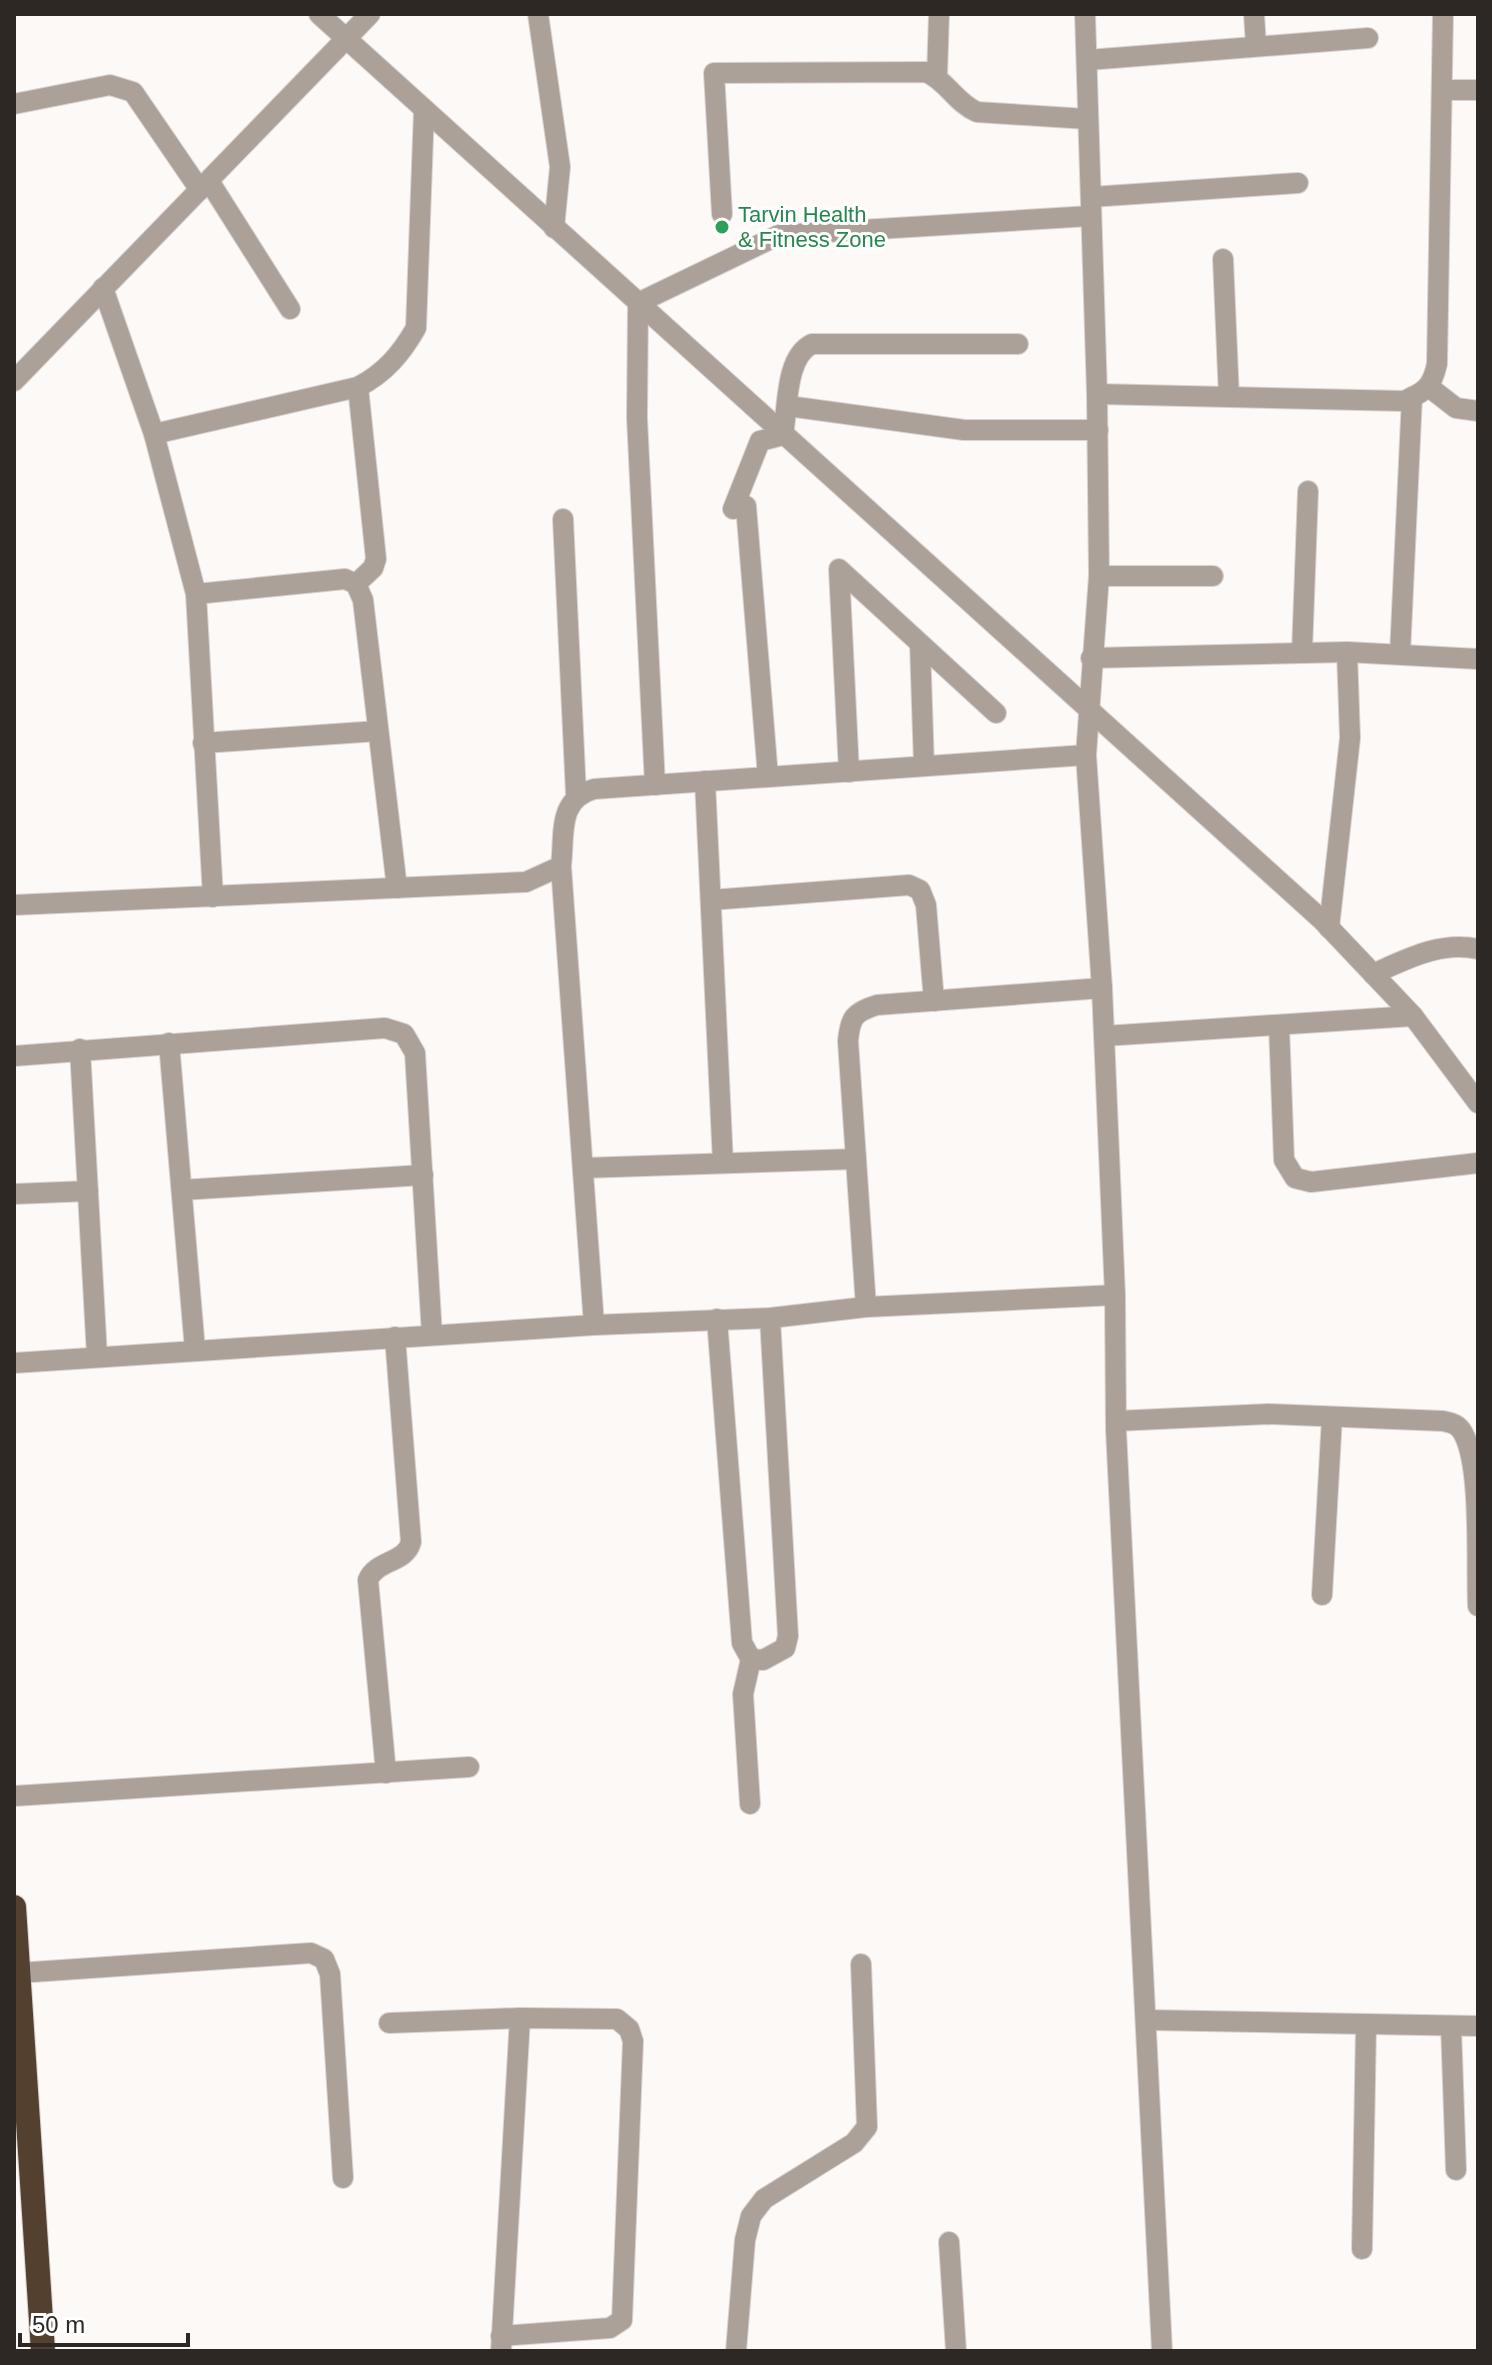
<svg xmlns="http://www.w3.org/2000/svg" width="1492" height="2365" viewBox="0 0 1492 2365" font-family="Helvetica,sans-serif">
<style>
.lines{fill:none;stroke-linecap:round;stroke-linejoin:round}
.minor-casing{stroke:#d8d3d1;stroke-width:22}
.highway-casing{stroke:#d8d3d1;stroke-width:26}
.minor{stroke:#aca198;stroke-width:20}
.highway{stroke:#54402e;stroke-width:24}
.leisure-dot{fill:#2e9e5b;stroke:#fff;stroke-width:3}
.labels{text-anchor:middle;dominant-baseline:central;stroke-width:6;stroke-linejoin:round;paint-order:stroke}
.leisure-label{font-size:22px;fill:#27864d;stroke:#fff;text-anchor:start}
</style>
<rect width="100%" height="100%" fill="#fdf9f7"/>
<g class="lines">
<g class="minor-casing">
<g id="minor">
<path d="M319,14L1322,920L1413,1016L1478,1103"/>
<path d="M538,14L560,167L554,228"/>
<path d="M1085,14L1097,394L1099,576L1086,755L1102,988L1115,1295L1116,1430L1162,2351"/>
<path d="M1254,14L1256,46"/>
<path d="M1088,60L1368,38"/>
<path d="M937,77L939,14"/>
<path d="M1444,90H1478"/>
<path d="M14,104L110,85L133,92L200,190"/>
<path d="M209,181L290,309"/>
<path d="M1091,197L1298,183"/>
<path d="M722,214L714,73L926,72C947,81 956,103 977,112L1087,119"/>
<path d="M1223,259L1229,397"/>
<path d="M103,288L154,434L196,594L213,897"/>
<path d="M14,381L370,14"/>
<path d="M1429,387L1456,408L1478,411"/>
<path d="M1097,394L1404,401C1425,392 1432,387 1437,364L1443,14"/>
<path d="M788,406L964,430H1098"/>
<path d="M154,434L358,387C385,373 401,354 416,328L424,110"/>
<path d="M746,506L768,777"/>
<path d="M733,509L760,441L783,435C788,408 785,357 812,344H1018"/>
<path d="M563,519L576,794"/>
<path d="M1099,576H1213"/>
<path d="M356,584L373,568L376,559L358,387"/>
<path d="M196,594L345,579L356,584L363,600L397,888"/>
<path d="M920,644L924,766"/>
<path d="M1302,652L1308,491"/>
<path d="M1400,654L1412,397"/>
<path d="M1091,658L1347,652L1478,659"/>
<path d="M203,743L378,731"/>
<path d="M849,772L839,569L996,713"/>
<path d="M705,781L723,1163"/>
<path d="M655,785L637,418L638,303L779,235L1090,216"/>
<path d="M561,866L594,1325"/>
<path d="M711,900L909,885L920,890L926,905L934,1001"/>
<path d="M14,905L526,882L561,866C565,833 557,800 594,789L1086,755"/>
<path d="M1329,928L1350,738L1347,652"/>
<path d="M1373,974C1407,959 1440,941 1478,949"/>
<path d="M1279,1025L1284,1160L1295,1178L1311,1182L1478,1163"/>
<path d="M1104,1036L1413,1016"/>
<path d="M169,1043L195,1350"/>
<path d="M80,1049L97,1356"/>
<path d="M14,1056L385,1028L404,1034L415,1053L432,1335"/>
<path d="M583,1168L856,1159"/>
<path d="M182,1190L423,1175"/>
<path d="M14,1194L88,1191"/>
<path d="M866,1307L848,1041C850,1018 854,1012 877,1005L1102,988"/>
<path d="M717,1319L742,1643L751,1659L763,1660L785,1648L788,1636L770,1318"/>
<path d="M14,1363L594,1325L770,1318L866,1307L1115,1295"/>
<path d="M1116,1421L1268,1414L1443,1421C1452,1423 1458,1424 1463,1433C1482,1466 1476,1564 1478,1606"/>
<path d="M1322,1595L1332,1417"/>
<path d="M386,1773L368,1580C376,1560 406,1563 411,1542L395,1337"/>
<path d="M14,1796L469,1767"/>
<path d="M750,1804L743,1694L751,1659"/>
<path d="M18,1973L311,1953L324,1959L330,1974L343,2178"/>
<path d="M1147,2020L1478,2026"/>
<path d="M389,2023L520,2018L617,2019L629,2029L633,2041L622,2320L610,2328L501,2336"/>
<path d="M1451,2026L1456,2170"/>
<path d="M949,2242L956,2351"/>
<path d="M1362,2249L1366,2026"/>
<path d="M501,2351L520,2018"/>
<path d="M736,2351L745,2240L751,2216L764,2199L854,2143L867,2127L861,1964"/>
</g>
</g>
<g class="highway-casing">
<path id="highway" d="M14,1907L43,2351"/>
</g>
<use href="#minor" class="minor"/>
<use href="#highway" class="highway"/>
</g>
<circle class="leisure-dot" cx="722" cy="227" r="8"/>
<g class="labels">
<g class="leisure-label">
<text x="738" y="214">Tarvin Health<tspan x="738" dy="25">&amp; Fitness Zone</tspan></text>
</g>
</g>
<rect width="1492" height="2365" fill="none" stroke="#2e2824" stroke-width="32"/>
<path d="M20 2333v12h168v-12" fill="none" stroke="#2e2824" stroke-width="4"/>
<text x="32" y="2333" font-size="24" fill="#2e2824" stroke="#ffffff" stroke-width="6" paint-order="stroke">50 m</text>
</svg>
